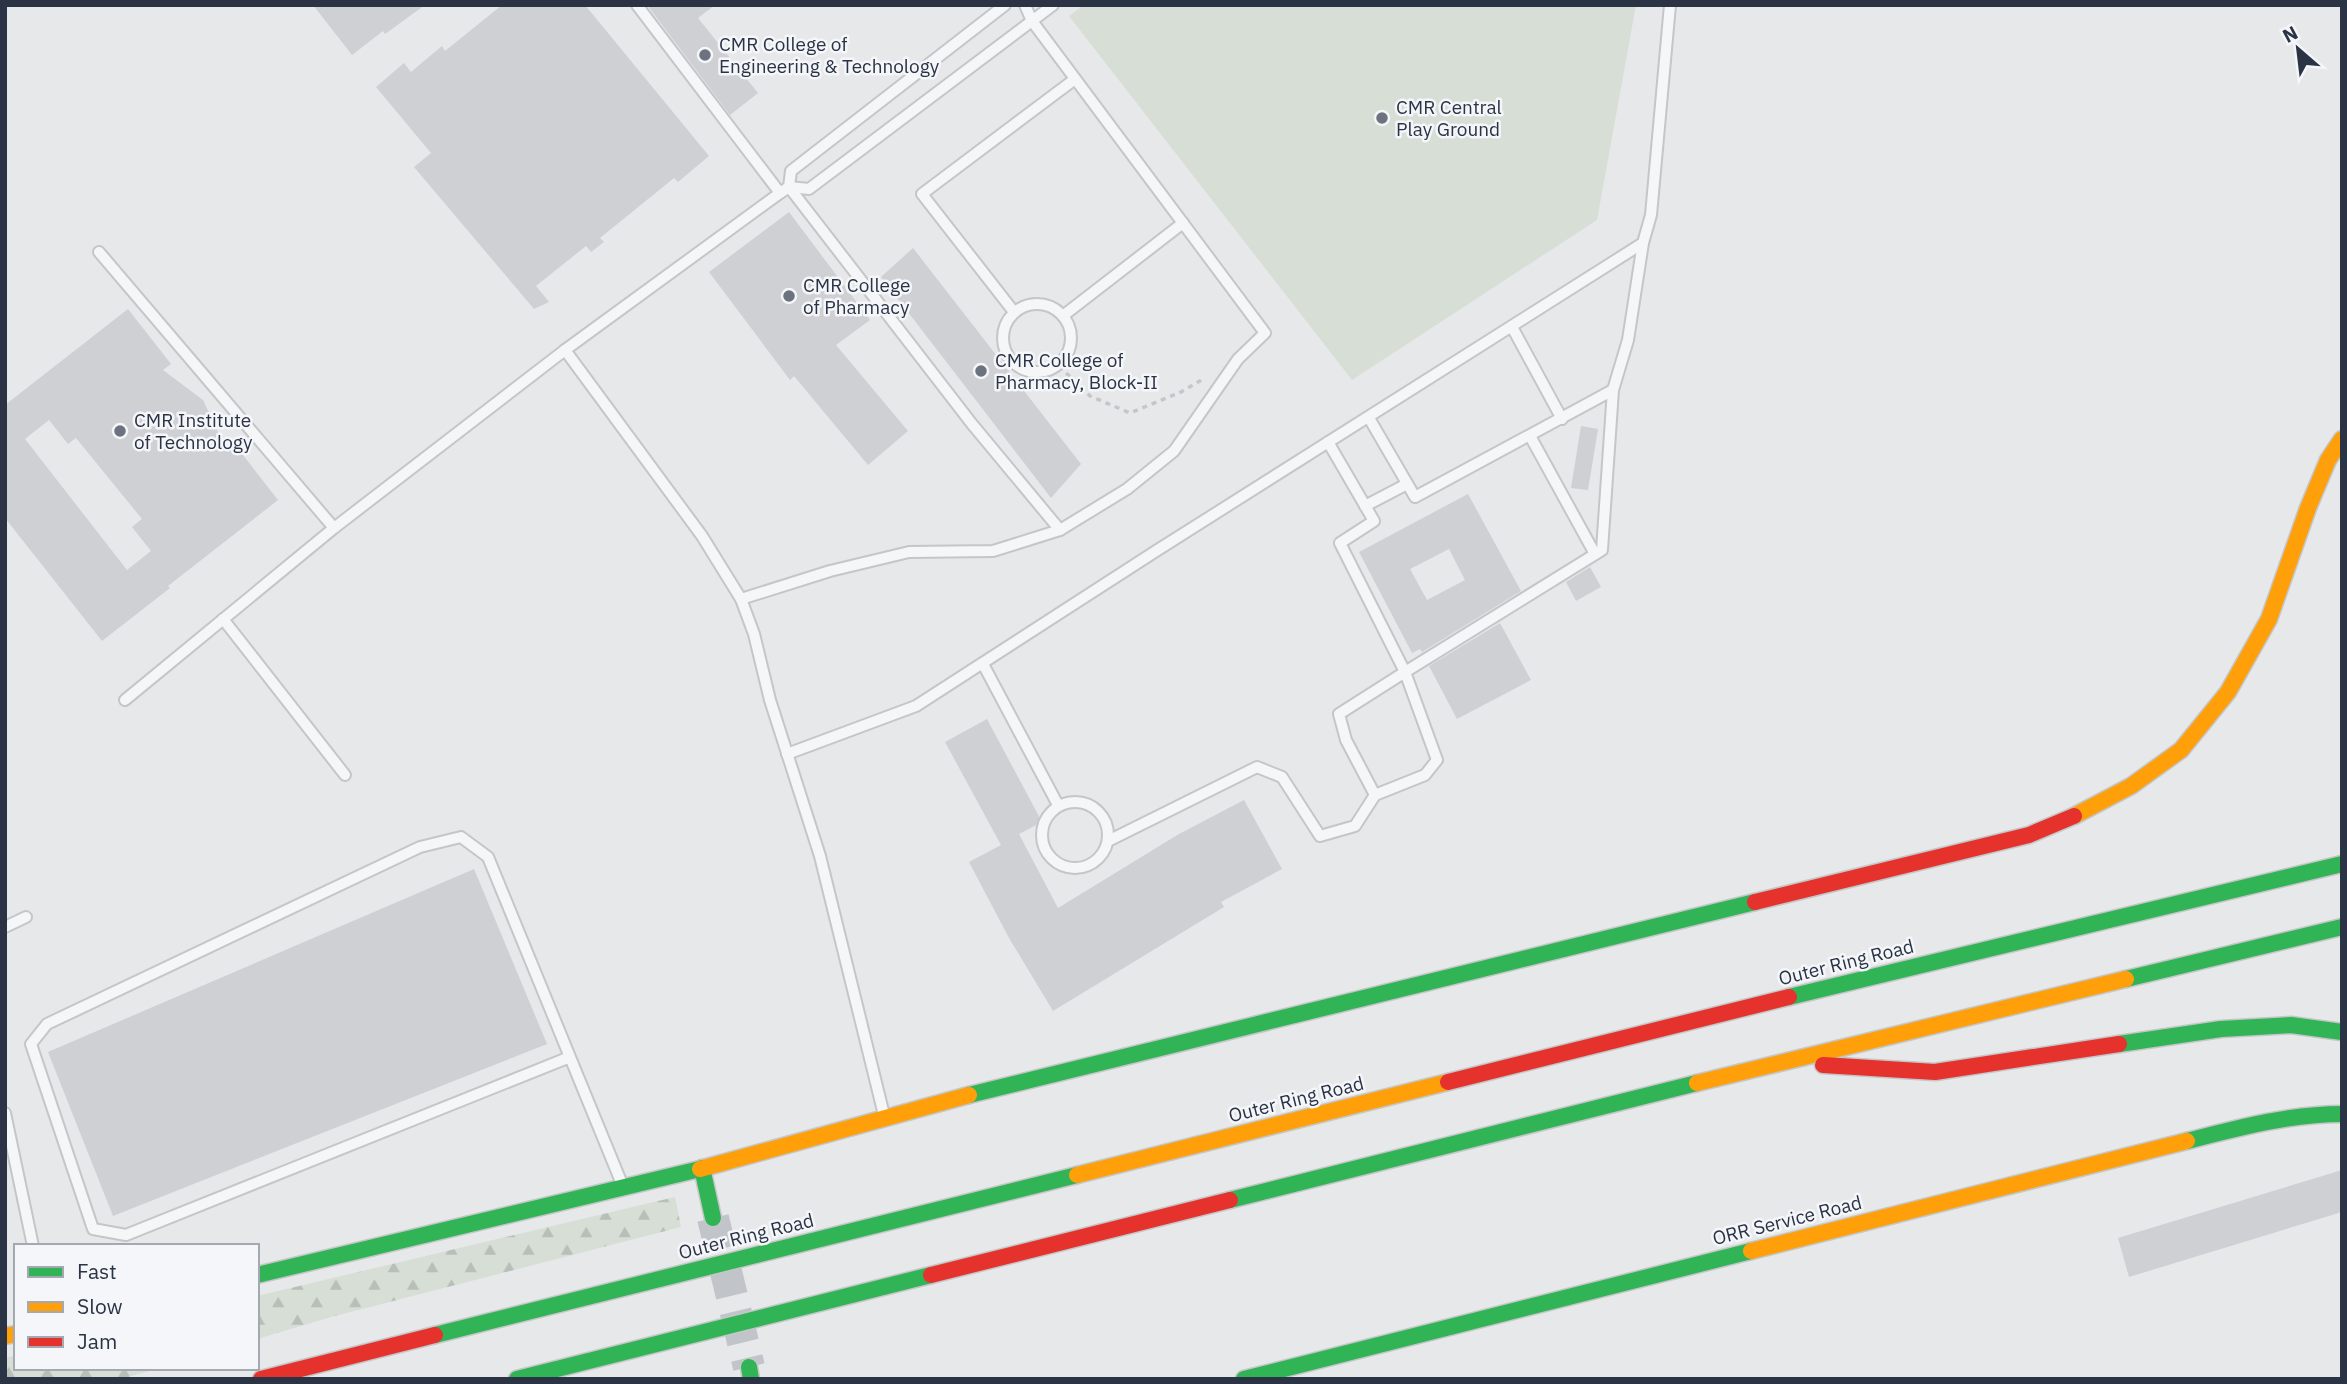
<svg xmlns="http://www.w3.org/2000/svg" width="2347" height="1384" font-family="'IBM Plex Sans',sans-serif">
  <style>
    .forest { fill: url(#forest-firs) }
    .park { fill: #d6ded6 }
    .building { fill: #ced0d3; fill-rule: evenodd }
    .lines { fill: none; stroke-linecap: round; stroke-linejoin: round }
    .secondary-tunnel { stroke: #c1c4c9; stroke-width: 32; stroke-dasharray: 32 16; stroke-linecap: butt }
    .lane-casing { stroke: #c4c6c8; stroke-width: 14 }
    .fast-casing { stroke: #c4c6c8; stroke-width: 19 }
    .slow-casing { stroke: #c4c6c8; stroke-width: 19 }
    .jam-casing { stroke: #c4c6c8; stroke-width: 19 }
    .path { stroke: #c5c6ca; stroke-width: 3.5; stroke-dasharray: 5 5; stroke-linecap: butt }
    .lane { stroke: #f5f6f7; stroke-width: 10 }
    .fast { stroke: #30b455; stroke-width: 16 }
    .slow { stroke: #ff9f0a; stroke-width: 16 }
    .jam { stroke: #e5322d; stroke-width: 16 }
    .poi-dot { fill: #6c737f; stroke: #f4f6f9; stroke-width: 2.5 }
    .labels { text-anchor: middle; stroke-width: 5; stroke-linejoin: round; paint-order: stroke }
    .poi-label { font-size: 19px; fill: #2b3445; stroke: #f4f6f9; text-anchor: start }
    .street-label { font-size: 19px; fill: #2b3445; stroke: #f4f6f9 }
  </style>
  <defs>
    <pattern id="forest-firs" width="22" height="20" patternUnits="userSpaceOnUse" patternTransform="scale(1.75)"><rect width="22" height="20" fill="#d6ded6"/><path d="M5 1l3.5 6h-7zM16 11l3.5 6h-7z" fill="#b8bfb9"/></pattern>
  </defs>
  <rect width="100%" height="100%" fill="#e6e8ea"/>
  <g class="forest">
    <path d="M675 1197 681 1227 331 1317 257 1339V1296Z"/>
    <path d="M16 1355V1368H160L121 1379H5V1358Z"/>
  </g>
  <path class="park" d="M1084 5H1636L1597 220 1352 380 1069 16Z"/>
  <g class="building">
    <path d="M313 5H425L385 34 383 31 352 55Z"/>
    <path d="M502 5H585L709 156 678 182 674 178 600 238 604 242 591 252 586 246 536 286 549 302 534 309 414 167 431 153 376 87 404 63 411 72 442 46 445 51Z"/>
    <path d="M647 5H715L698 18 758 93 730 115Z"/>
    <path d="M789 212 870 320 836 345 908 431 868 465 794 376 790 380 709 272Z"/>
    <path d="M913 248 1081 464 1051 498 881 277Z"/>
    <path d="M128 309 171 364 163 370 203 400 227 452 236 446 278 500 168 586 170 588 102 641 5 518V405ZM49 420 68 444 76 438 142 519 132 527 151 551 127 570 25 439Z"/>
    <path d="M1581 426 1598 429 1588 490 1571 488Z"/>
    <path d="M1468 494 1521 591 1422 652 1420 649 1412 653 1359 552ZM1449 549 1465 580 1427 600 1410 569Z"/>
    <path d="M1590 567 1601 587 1576 601 1566 582Z"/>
    <path d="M1500 623 1531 680 1457 719 1429 666Z"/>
    <path d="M987 719 1042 822 1019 834 1058 908 1179 834 1244 800 1282 869 1221 902 1224 907 1053 1011 1009 938 969 862 1001 845 945 742Z"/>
    <path d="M474 869 547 1044 113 1216 48 1052Z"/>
    <path d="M2342 1170V1212L2129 1277 2118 1238Z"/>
  </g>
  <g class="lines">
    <path class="secondary-tunnel" d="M713 1218 749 1367"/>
    <g class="lane-casing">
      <g id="lane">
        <path d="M637 5 780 193"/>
        <path d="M1005 5 791 171 789 187 972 424 1060 530"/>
        <path d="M99 252 334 528"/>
        <circle cx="1037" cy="338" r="34"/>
        <path d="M1014 312 922 194 1075 79"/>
        <path d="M1064 315 1183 223"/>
        <path d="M1512 327 1562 419"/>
        <path d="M565 350 702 536 741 599 754 634 770 700 820 856 884 1115"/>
        <path d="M1369 418 1415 497 1613 390"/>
        <path d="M1530 436 1595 554"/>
        <path d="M1365 506 1407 484"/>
        <path d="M741 599 830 571 909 552 993 551 1060 530 1127 489 1174 451 1238 359 1265 333 1032 21 1025 5"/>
        <path d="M223 619 345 775"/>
        <path d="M983 664 1058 805"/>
        <path d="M125 700 334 528 565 350 780 193 789 187 809 189 1053 5"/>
        <path d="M787 754 916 706 1156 551 1643 243 1651 215 1670 5"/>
        <path d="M1375 795 1425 775 1437 760 1405 672 1602 550 1613 390 1628 340 1643 243"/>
        <circle cx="1075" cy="835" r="33"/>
        <path d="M1108 841 1257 767 1282 777 1320 836 1355 826 1375 795 1346 740 1339 714 1405 672 1340 543 1374 521 1328 442"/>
        <path d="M5 927 26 917"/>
        <path d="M570 1057 126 1235 93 1229 31 1044 47 1024 420 847 461 837 488 857 622 1184"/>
        <path d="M5 1113 33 1246"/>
      </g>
    </g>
    <g class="fast-casing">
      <g id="fast">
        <path d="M2126 979 2342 927"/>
        <path d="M1789 997 2342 864"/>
        <path d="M2119 1044 2221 1029 2291 1025 2342 1032"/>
        <path d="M969 1095 1755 902"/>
        <path d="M2187 1141C2238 1128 2289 1114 2342 1114"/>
        <path d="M702 1168 713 1218"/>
        <path d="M1230 1200 1697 1083"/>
        <path d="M257 1275 700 1169"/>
        <path d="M435 1335 1077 1175"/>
        <path d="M749 1367 751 1379"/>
        <path d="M517 1379 931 1275"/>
        <path d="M1244 1379 1751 1251"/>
      </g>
    </g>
    <g class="slow-casing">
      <g id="slow">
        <path d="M2074 816 2131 786 2181 750 2228 692 2269 619 2308 508 2328 460 2342 439"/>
        <path d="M1697 1083 2126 979"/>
        <path d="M700 1169 969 1095"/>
        <path d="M1077 1175 1448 1082"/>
        <path d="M1751 1251 2187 1141"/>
        <path d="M5 1336 16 1334"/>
      </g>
    </g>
    <g class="jam-casing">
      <g id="jam">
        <path d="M1755 902 2029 835 2074 816"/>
        <path d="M1823 1065 1935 1072 2119 1044"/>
        <path d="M1448 1082 1789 997"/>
        <path d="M931 1275 1230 1200"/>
        <path d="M261 1379 435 1335"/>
      </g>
    </g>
    <path class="path" d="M1059 366 1090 396 1130 413 1181 392 1205 378"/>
    <use href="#lane" class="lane"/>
    <use href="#fast" class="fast"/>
    <use href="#slow" class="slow"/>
    <use href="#jam" class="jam"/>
  </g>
  <g class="poi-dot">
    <circle cx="705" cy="55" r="7"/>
    <circle cx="1382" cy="118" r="7"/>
    <circle cx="789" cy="296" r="7"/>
    <circle cx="981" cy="371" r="7"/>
    <circle cx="120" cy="431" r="7"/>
  </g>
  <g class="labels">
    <g class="poi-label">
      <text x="719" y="51">CMR College of<tspan x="719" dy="22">Engineering &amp; Technology</tspan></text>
      <text x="1396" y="114">CMR Central<tspan x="1396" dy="22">Play Ground</tspan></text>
      <text x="803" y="292">CMR College<tspan x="803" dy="22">of Pharmacy</tspan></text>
      <text x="995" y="367">CMR College of<tspan x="995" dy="22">Pharmacy, Block-II</tspan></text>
      <text x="134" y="427">CMR Institute<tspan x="134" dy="22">of Technology</tspan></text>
    </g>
    <g class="street-label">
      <text transform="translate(1846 962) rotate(-14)" y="7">Outer Ring Road</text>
      <text transform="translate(1296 1099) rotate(-14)" y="7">Outer Ring Road</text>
      <text transform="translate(1787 1220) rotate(-14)" y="7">ORR Service Road</text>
      <text transform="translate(746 1236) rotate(-14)" y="7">Outer Ring Road</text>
    </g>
  </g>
  <rect width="2347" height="1384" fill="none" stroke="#2b3445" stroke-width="14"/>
  <rect x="14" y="1244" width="245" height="126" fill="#f4f6f9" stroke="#a4a8b1" stroke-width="2"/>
  <rect x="28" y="1267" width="35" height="10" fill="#30b455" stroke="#a4a8b1" stroke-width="2"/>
  <text x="77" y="1279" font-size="21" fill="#2b3445">Fast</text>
  <rect x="28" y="1302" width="35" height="10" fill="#ff9f0a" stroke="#a4a8b1" stroke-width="2"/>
  <text x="77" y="1314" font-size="21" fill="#2b3445">Slow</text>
  <rect x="28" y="1337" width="35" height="10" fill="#e5322d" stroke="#a4a8b1" stroke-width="2"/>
  <text x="77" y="1349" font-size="21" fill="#2b3445">Jam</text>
  <g transform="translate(2298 49) rotate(332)" stroke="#f4f6f9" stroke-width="5" paint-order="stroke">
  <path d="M0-5L12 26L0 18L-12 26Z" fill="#2b3445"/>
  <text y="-10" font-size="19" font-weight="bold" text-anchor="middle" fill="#2b3445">N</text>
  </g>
</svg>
